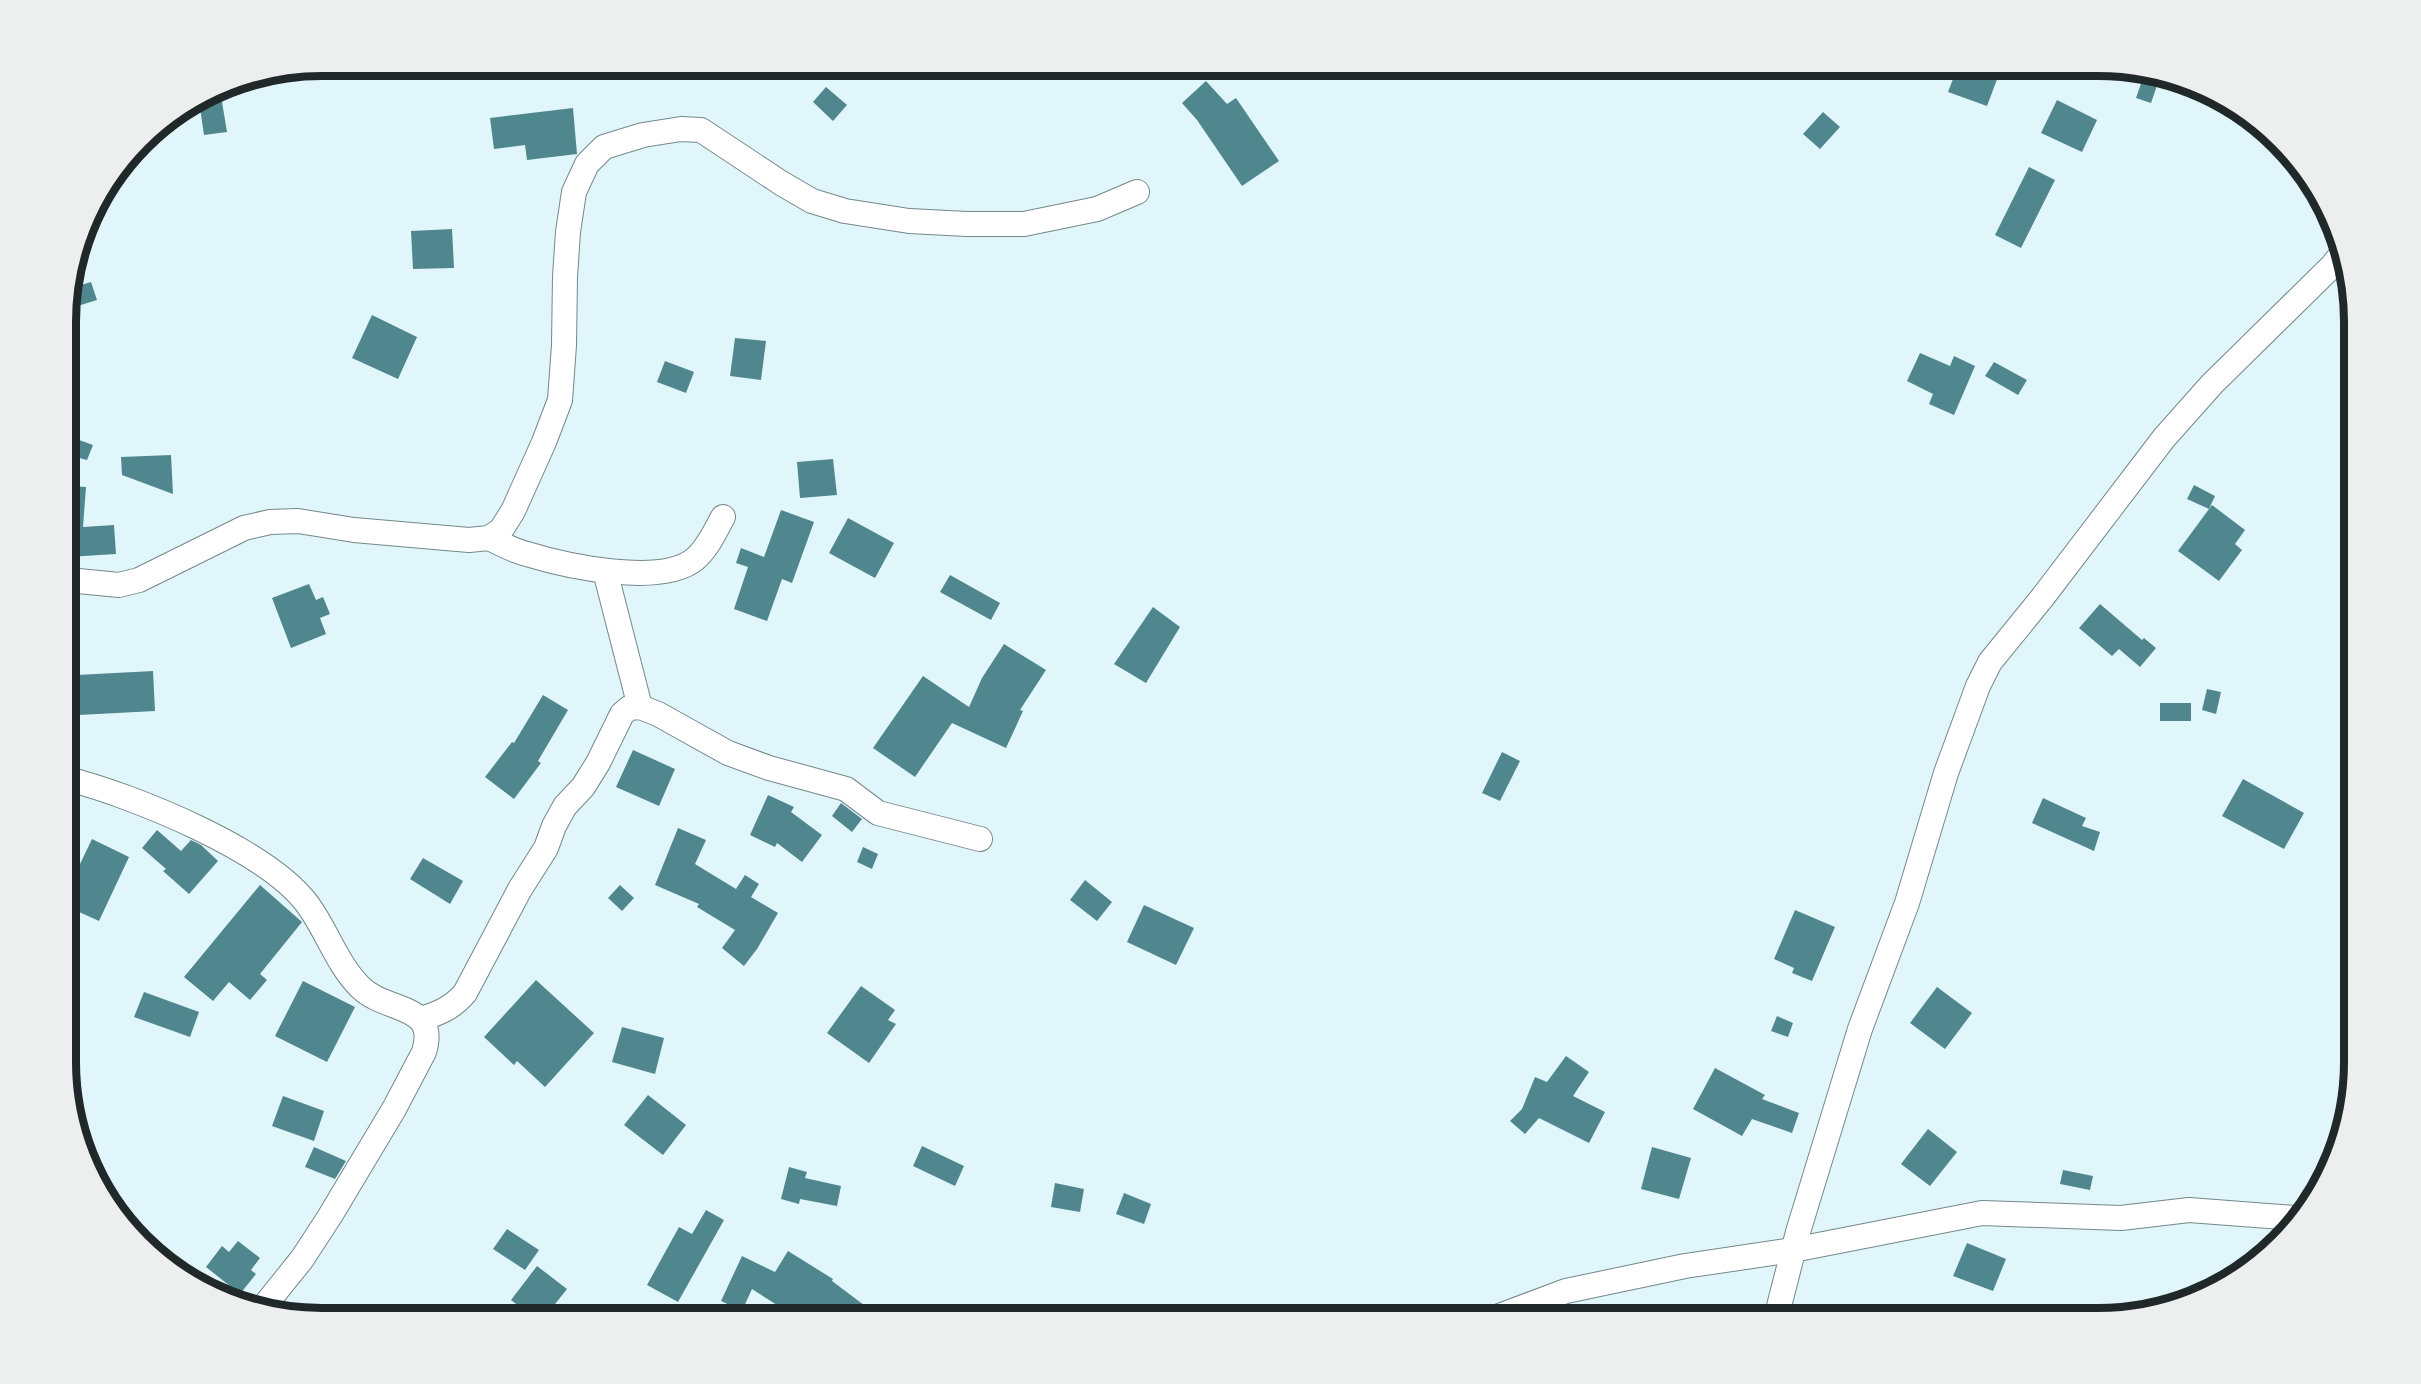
<svg xmlns="http://www.w3.org/2000/svg" width="2421" height="1384" font-family="'Fira Sans',sans-serif">
  <style>
    .building { fill: #50878f }
    .lines { fill: none; stroke-linecap: round; stroke-linejoin: round }
    .minor-casing { stroke: #74888a; stroke-width: 26 }
    .minor { stroke: #fff; stroke-width: 24 }
    .rim { fill: none; stroke: #202829; stroke-width: 8 }
  </style>
  <rect width="100%" height="100%" fill="#e1f6fa"/>
  <g class="building">
    <path d="M1958 66H2002L1987 106 1948 92Z"/>
    <path d="M2145 72 2161 74 2151 103 2136 98Z"/>
    <path d="M1206 81 1227 104 1236 98 1279 161 1242 186 1197 120 1182 103Z"/>
    <path d="M826 87 847 105 833 121 813 102Z"/>
    <path d="M221 96 227 132 204 135 199 101Z"/>
    <path d="M2057 100 2097 120 2082 152 2041 133Z"/>
    <path d="M573 108 577 154 527 160 525 145 494 149 490 118Z"/>
    <path d="M1823 112 1840 127 1820 149 1803 134Z"/>
    <path d="M2029 167 2055 180 2021 248 1995 235Z"/>
    <path d="M452 229 454 268 413 269 411 231Z"/>
    <path d="M91 282 97 300 68 309V289Z"/>
    <path d="M372 315 417 337 398 379 352 358Z"/>
    <path d="M735 338 766 341 761 380 730 376Z"/>
    <path d="M1920 353 1950 366 1954 356 1975 366 1954 415 1929 404 1933 394 1907 381Z"/>
    <path d="M665 361 694 372 686 393 657 382Z"/>
    <path d="M1994 362 2027 380 2018 395 1985 376Z"/>
    <path d="M68 436 93 445 87 460 68 455Z"/>
    <path d="M171 455 173 494 122 475 121 457Z"/>
    <path d="M833 459 837 495 800 498 797 462Z"/>
    <path d="M2194 485 2215 496 2209 509 2187 499Z"/>
    <path d="M68 486 86 487 83 527 114 525 116 554 68 557Z"/>
    <path d="M2212 505 2245 530 2235 544 2242 550 2219 581 2178 551Z"/>
    <path d="M781 510 814 522 792 583 782 579 767 621 734 609 748 567 736 563 741 548 764 557Z"/>
    <path d="M848 518 894 543 875 578 829 553Z"/>
    <path d="M950 575 1000 603 991 620 940 592Z"/>
    <path d="M309 584 316 600 323 597 330 614 320 618 326 634 291 648 272 598Z"/>
    <path d="M2100 604 2142 640 2144 638 2156 648 2140 667 2119 649 2112 656 2079 628Z"/>
    <path d="M1153 607 1180 627 1146 683 1114 664Z"/>
    <path d="M1004 644 1046 670 1020 710 1023 711 1006 748 952 723 915 777 873 748 923 676 969 707 982 678Z"/>
    <path d="M153 671 155 711 79 715 77 675Z"/>
    <path d="M2207 689 2221 692 2216 714 2202 710Z"/>
    <path d="M543 695 568 710 538 761 541 763 514 799 485 777 512 742 514 743Z"/>
    <rect x="2160" y="703" width="31" height="18"/>
    <path d="M633 750 675 769 659 806 616 787Z"/>
    <path d="M1502 752 1520 761 1500 801 1482 793Z"/>
    <path d="M2243 779 2304 813 2284 849 2222 816Z"/>
    <path d="M768 795 794 807 791 812 822 835 802 862 777 843 775 847 750 835Z"/>
    <path d="M2043 798 2086 818 2082 826 2100 832 2094 851 2032 823Z"/>
    <path d="M841 803 862 819 852 832 832 816Z"/>
    <path d="M678 828 706 840 695 864 736 889 745 875 759 884 751 897 778 913 757 949 744 966 722 948 735 930 697 907 699 904 655 885Z"/>
    <path d="M157 830 181 851 191 840 201 845 218 861 189 894 163 871 166 869 142 848Z"/>
    <path d="M92 839 129 857 99 921 68 907V889Z"/>
    <path d="M863 847 878 854 872 869 857 862Z"/>
    <path d="M423 858 463 881 450 904 410 879Z"/>
    <path d="M1085 880 1112 902 1097 921 1070 900Z"/>
    <path d="M260 885 302 922 260 974 267 980 250 1000 229 982 213 1001 184 977Z"/>
    <path d="M620 885 634 898 622 911 608 898Z"/>
    <path d="M1144 905 1194 928 1176 965 1127 942Z"/>
    <path d="M1795 910 1835 927 1812 981 1792 973 1794 968 1774 959Z"/>
    <path d="M536 980 594 1033 545 1087 517 1061 514 1065 484 1037Z"/>
    <path d="M303 981 355 1007 327 1062 275 1036Z"/>
    <path d="M861 986 895 1010 888 1020 896 1024 869 1063 827 1033Z"/>
    <path d="M1937 987 1972 1013 1945 1049 1910 1023Z"/>
    <path d="M144 992 199 1012 190 1037 134 1017Z"/>
    <path d="M1777 1016 1793 1023 1788 1037 1771 1031Z"/>
    <path d="M622 1027 664 1038 655 1074 612 1062Z"/>
    <path d="M1566 1056 1589 1072 1573 1096 1605 1112 1589 1143 1539 1118 1525 1134 1510 1121 1522 1109 1535 1077 1547 1082Z"/>
    <path d="M1715 1068 1765 1095 1762 1099 1799 1113 1792 1133 1752 1119 1742 1136 1693 1109Z"/>
    <path d="M648 1095 686 1125 663 1155 624 1125Z"/>
    <path d="M283 1096 324 1111 314 1141 272 1126Z"/>
    <path d="M1928 1129 1957 1152 1930 1186 1901 1164Z"/>
    <path d="M922 1146 964 1166 955 1186 913 1166Z"/>
    <path d="M314 1147 346 1161 335 1179 305 1167Z"/>
    <path d="M1652 1147 1691 1158 1679 1199 1641 1189Z"/>
    <path d="M789 1167 807 1172 805 1178 841 1186 837 1206 800 1199 799 1204 781 1199Z"/>
    <path d="M2063 1170 2093 1176 2090 1190 2060 1184Z"/>
    <path d="M1055 1183 1084 1189 1080 1212 1051 1207Z"/>
    <path d="M1124 1193 1151 1204 1144 1224 1116 1214Z"/>
    <path d="M706 1210 724 1220 678 1302 647 1285 679 1227 692 1234Z"/>
    <path d="M507 1229 539 1250 525 1270 493 1249Z"/>
    <path d="M238 1241 260 1258 251 1270 256 1274 240 1294 206 1267 222 1246 229 1252Z"/>
    <path d="M1967 1243 2006 1259 1993 1291 1953 1276Z"/>
    <path d="M788 1251 833 1279 832 1281 864 1305 855 1318H786L777 1312 780 1307 752 1289 742 1311 721 1301 742 1256 775 1272Z"/>
    <path d="M537 1266 567 1289 544 1318H534L511 1300Z"/>
  </g>
  <g class="lines">
    <g class="minor-casing">
      <g id="minor">
        <path d="M489 538C501 544 514 551 527 554 566 566 661 587 695 559 708 548 715 531 723 517"/>
        <path d="M605 571 640 707"/>
        <path d="M68 580 119 585 139 580 244 528 270 522 298 521 354 530 469 540 489 538 501 530 513 511 544 442 560 400 564 345 565 277 568 232 574 192 587 164 604 147 643 135 681 129 701 130 781 183 812 201 845 211 909 221 967 224H1024L1097 209 1137 192"/>
        <path d="M68 779C134 796 268 850 308 905 327 931 337 964 360 987 386 1013 439 1003 424 1052L394 1109 330 1216 302 1259 261 1310"/>
        <path d="M421 1019C440 1013 452 1008 465 993L520 889 546 848 554 826 565 806 583 787 598 763 622 714 629 708 640 707 658 714 728 753 769 768 846 789 878 813 980 839"/>
        <path d="M1494 1318 1566 1291 1685 1266 1793 1250 1982 1213 2121 1218 2189 1210 2294 1218"/>
        <path d="M1776 1318 1798 1232 1860 1029 1907 903 1946 773 1978 686 1990 662 2042 598 2164 438 2212 384 2332 266 2344 251"/>
      </g>
    </g>
    <use href="#minor" class="minor"/>
  </g>
  <path d="M0 0H2421V1384H0ZM322 76H2098A246 246 0 0 1 2344 322V1062A246 246 0 0 1 2098 1308H322A246 246 0 0 1 76 1062V322A246 246 0 0 1 322 76Z" fill="#edeeee" fill-rule="evenodd"/>
  <path class="rim" d="M322 76H2098A246 246 0 0 1 2344 322V1062A246 246 0 0 1 2098 1308H322A246 246 0 0 1 76 1062V322A246 246 0 0 1 322 76Z"/>
</svg>
